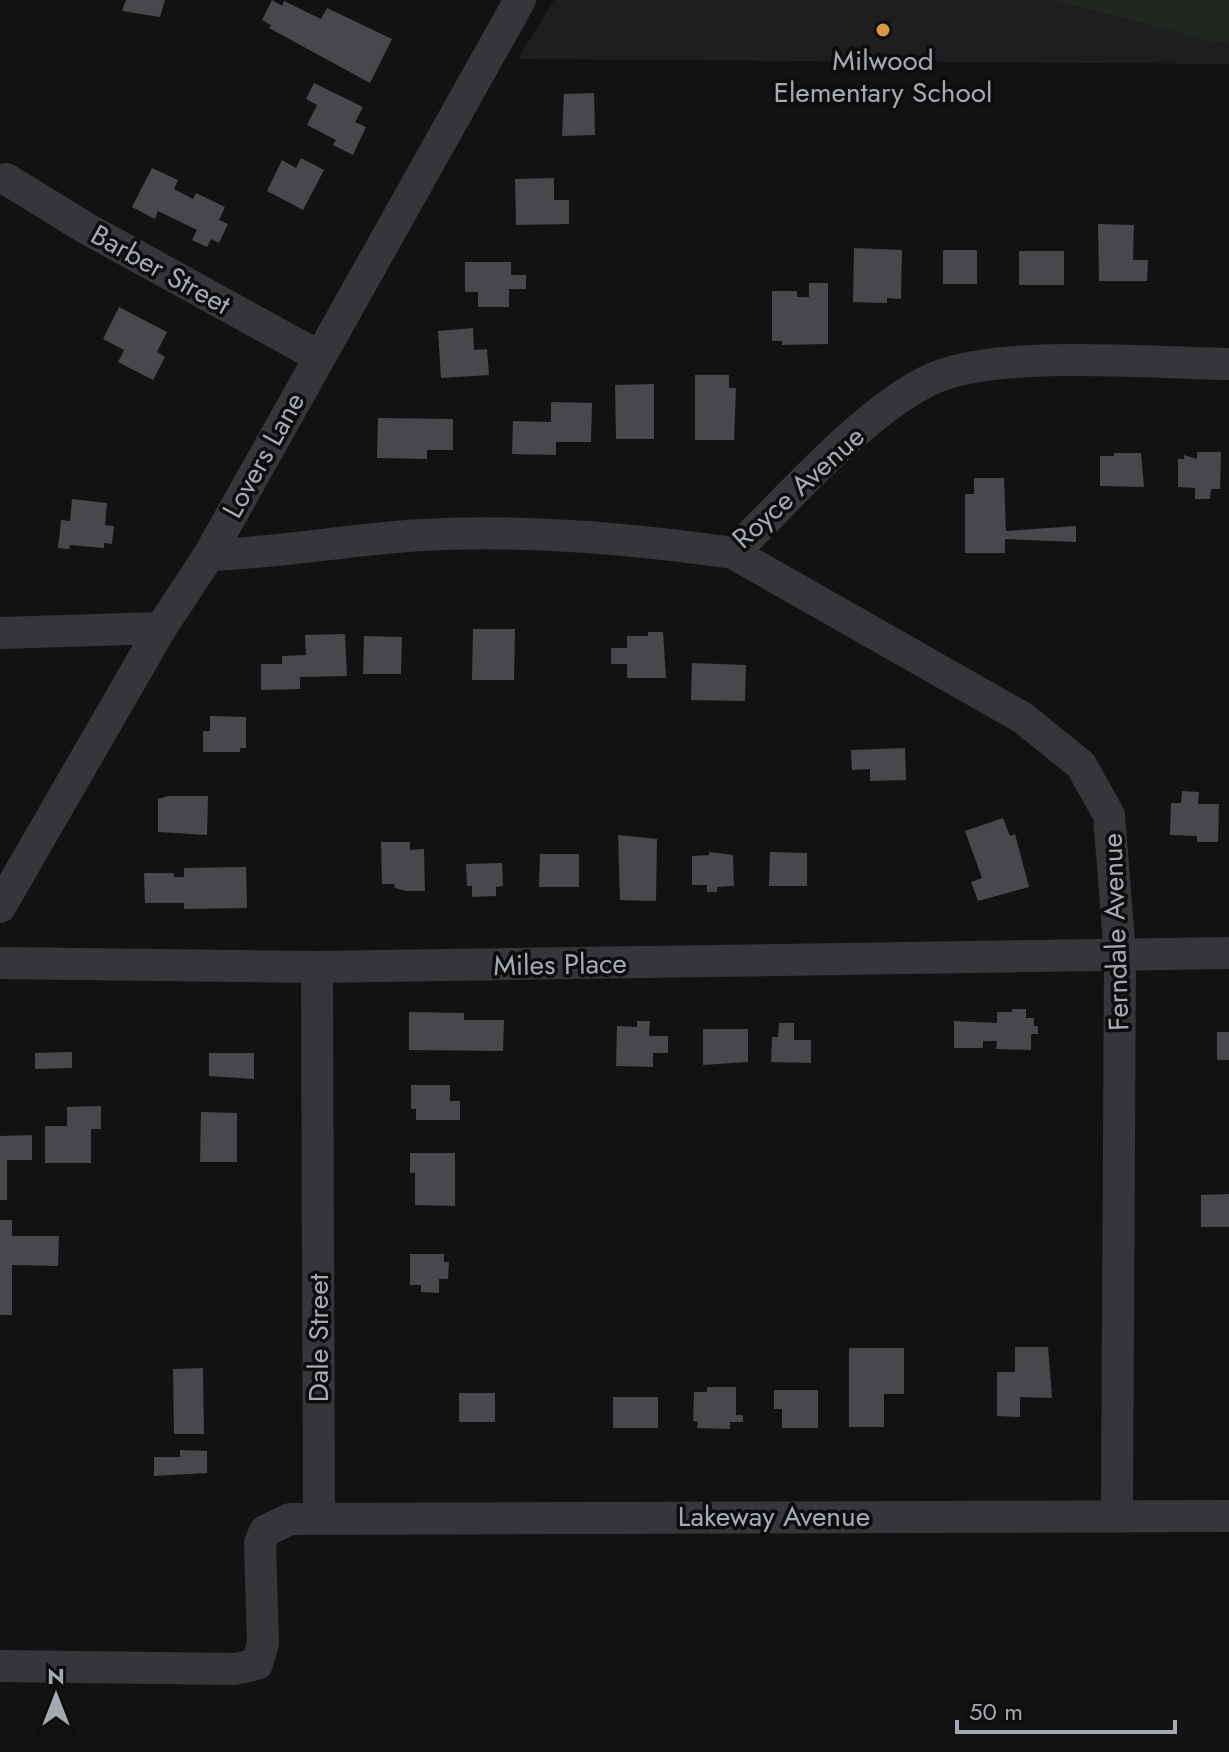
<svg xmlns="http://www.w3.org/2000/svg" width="1229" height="1752" font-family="Jost,sans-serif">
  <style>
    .built { fill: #1e1e20 }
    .green { fill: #202721 }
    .building { fill: #46484b }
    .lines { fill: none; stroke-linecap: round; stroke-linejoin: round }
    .minor { stroke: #353639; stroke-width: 32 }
    .poi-dot { fill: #da9543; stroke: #0d0d0e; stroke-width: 3 }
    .labels { text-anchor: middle; stroke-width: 7; stroke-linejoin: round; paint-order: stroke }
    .poi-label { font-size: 28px; fill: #a5aab2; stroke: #0d0d0e }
    .street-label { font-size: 28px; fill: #a5aab2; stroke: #0d0d0e }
  </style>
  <rect width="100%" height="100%" fill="#121213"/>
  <path class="built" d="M554 0H1229V64L518 59Z"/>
  <path class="green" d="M1054 0H1229V41L1218 43Z"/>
  <g class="building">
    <path d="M126 0H165L160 17 122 11Z"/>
    <path d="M272 0 282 6 284 1 321 19 327 8 392 39 370 83 269 28 271 25 262 20Z"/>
    <path d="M314 83 363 107 355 122 366 127 353 155 333 145 336 140 307 125 317 105 306 99Z"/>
    <path d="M594 93 595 135 562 136 564 94Z"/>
    <path d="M301 158 324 170 303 210 267 191 282 160 296 168Z"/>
    <path d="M152 168 178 180 174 189 193 199 196 193 225 207 219 220 228 224 219 243 211 239 207 247 192 240 197 230 158 211 155 219 132 207Z"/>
    <path d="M554 178V200H569V224L516 225 515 179Z"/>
    <path d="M1098 224 1134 225 1133 260H1148L1147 281H1099Z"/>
    <path d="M854 248 902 250 901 299 887 298V303L853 302Z"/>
    <rect x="943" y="250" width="34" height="34"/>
    <rect x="1019" y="251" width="45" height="34"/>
    <path d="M465 262H511V275H526V289H509V307H478V292H465Z"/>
    <path d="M809 283H828V344L782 345V341H772V291H797V297H809Z"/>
    <path d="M119 307 167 332 157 352 165 357 153 380 118 362 124 350 103 339Z"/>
    <path d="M473 328 474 350 487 349 489 375 441 378 438 331Z"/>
    <path d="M695 375H729V388H736L734 440H695Z"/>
    <path d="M654 384V439H616L615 385Z"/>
    <path d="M551 402 592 403 591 442H556V455L512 454 513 421 551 422Z"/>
    <path d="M378 418 453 419V450H427V459L377 458Z"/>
    <path d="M1197 452H1221L1220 489H1211L1210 499H1195V488L1178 487V459H1184V455L1197 459Z"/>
    <path d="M1114 453H1141L1144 487 1100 486V456H1114Z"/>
    <path d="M974 478H1004L1006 531 1076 526V542L1005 539V553H965V494H974Z"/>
    <path d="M72 499 107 503 105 525 114 526 112 544 104 543V548L70 545 69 549 58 548 61 520 70 521Z"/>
    <path d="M473 629H515L514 680H472Z"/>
    <path d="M648 632H663L666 678H627V664H611V648H627V636H648Z"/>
    <path d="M345 634 347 676 300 677V689L261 690V664H282V656L306 655 305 635Z"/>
    <path d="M364 636 402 637 401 674H363Z"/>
    <path d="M692 663 746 665 745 701 691 700Z"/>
    <path d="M210 716 246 717V748H240V752H203V731H210Z"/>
    <path d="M905 748 906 780 870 781V769L852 770 851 750Z"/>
    <path d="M1182 791 1199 792 1198 804H1219L1218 842H1197V836L1170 835 1171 803H1181Z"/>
    <path d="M168 796H208L207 835 158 832V799Z"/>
    <path d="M1003 818 1010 836 1015 834 1029 887 978 901 971 882 982 878 965 831Z"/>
    <path d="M618 835 657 839 656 901 620 900Z"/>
    <path d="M381 842H410V850L424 849 425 891H406L395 888 394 884H382Z"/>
    <path d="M709 852 733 855 734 886 717 887V892H707V885H692V856L709 855Z"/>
    <path d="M770 852 807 853V886H769Z"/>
    <path d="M540 854H579V887H539Z"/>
    <path d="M502 863 503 886 496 887V896L472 897V886H467L466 864Z"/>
    <path d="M246 867 247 908 184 909V903H145L144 873H174V877H184V868Z"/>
    <path d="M1012 1009H1026V1018H1034V1026H1038V1034H1031V1050L996 1049 997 1041H983V1048H954V1021L997 1023V1012H1012Z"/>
    <path d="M409 1012 464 1013V1020H504L503 1051 409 1050Z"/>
    <path d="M637 1021H650L649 1036H668V1053H653V1067L616 1066 617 1026 637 1027Z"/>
    <path d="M779 1023H794V1040H811V1063L771 1062 772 1037H778Z"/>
    <path d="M703 1029H748V1062L703 1065Z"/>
    <rect x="1217" y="1032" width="12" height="28"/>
    <path d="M72 1052V1068L35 1069V1053Z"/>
    <path d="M209 1053H254V1079L209 1076Z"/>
    <path d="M411 1085H450V1101H460V1120H416V1109H411Z"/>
    <path d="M101 1106V1129H91V1163H45V1126H67V1107Z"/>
    <path d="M201 1112 237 1113V1162H200Z"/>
    <path d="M32 1135V1160H7V1200H0V1136Z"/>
    <path d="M410 1153H455V1206L415 1205V1173H410Z"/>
    <path d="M1229 1194V1227H1201V1195Z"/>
    <path d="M0 1220H12V1236H59L58 1266 12 1265V1315H0Z"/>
    <path d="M410 1254H444V1262H449L448 1279H439V1293L421 1292V1285H410Z"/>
    <path d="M1015 1347H1048L1052 1398 1020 1397V1417L997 1416V1372H1015Z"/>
    <path d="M849 1348H904V1394H884V1427H849Z"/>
    <path d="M203 1368 204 1434H174L173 1369Z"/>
    <path d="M707 1387H736V1415H743V1422H730V1429L697 1428 698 1422 693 1421 694 1392H707Z"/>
    <path d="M774 1390H818V1428H782V1409H774Z"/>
    <rect x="459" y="1393" width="36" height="29"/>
    <rect x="613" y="1397" width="45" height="31"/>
    <path d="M180 1450 207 1451V1473L154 1476V1457H180Z"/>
  </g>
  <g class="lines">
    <g class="minor">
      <path d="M6 179 84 227 318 356"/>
      <path d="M733 553 1023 718 1081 765 1109 815 1120 955 1117 1515"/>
      <path d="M209 555C280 553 351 539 422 535 526 529 629 538 733 553 785 502 873 401 939 376 1008 350 1152 363 1229 364"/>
      <path d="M0 633 161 628"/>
      <path d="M0 907 161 628 209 555 520 0"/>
      <path d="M0 963 317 967 1229 953"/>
      <path d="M317 967 319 1516"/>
      <path d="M0 1666 235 1669 257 1664 263 1643 260 1543 265 1531 290 1519 1229 1516"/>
    </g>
  </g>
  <circle class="poi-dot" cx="883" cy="30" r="8"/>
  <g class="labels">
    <g class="poi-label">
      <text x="883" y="70">Milwood<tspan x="883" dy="32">Elementary School</tspan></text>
    </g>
    <g class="street-label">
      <text transform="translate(161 269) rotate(29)" y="10">Barber Street</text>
      <text transform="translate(263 455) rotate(-61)" y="10">Lovers Lane</text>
      <text transform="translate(798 487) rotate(-42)" y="10">Royce Avenue</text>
      <text transform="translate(1115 932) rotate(-92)" y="10">Ferndale Avenue</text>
      <text transform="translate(560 964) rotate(-1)" y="10">Miles Place</text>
      <text transform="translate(318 1338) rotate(-90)" y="10">Dale Street</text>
      <text x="774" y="1526">Lakeway Avenue</text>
    </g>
  </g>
  <g transform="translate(56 1696)" stroke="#0d0d0e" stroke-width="6" paint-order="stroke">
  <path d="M0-6L14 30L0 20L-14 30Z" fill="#a5aab2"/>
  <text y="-12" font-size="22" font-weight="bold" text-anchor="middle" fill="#a5aab2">N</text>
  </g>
  <path d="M957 1720v12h218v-12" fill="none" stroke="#a5aab2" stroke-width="4"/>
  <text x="969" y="1720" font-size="24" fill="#a5aab2" stroke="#0d0d0e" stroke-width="6" paint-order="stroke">50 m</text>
</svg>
